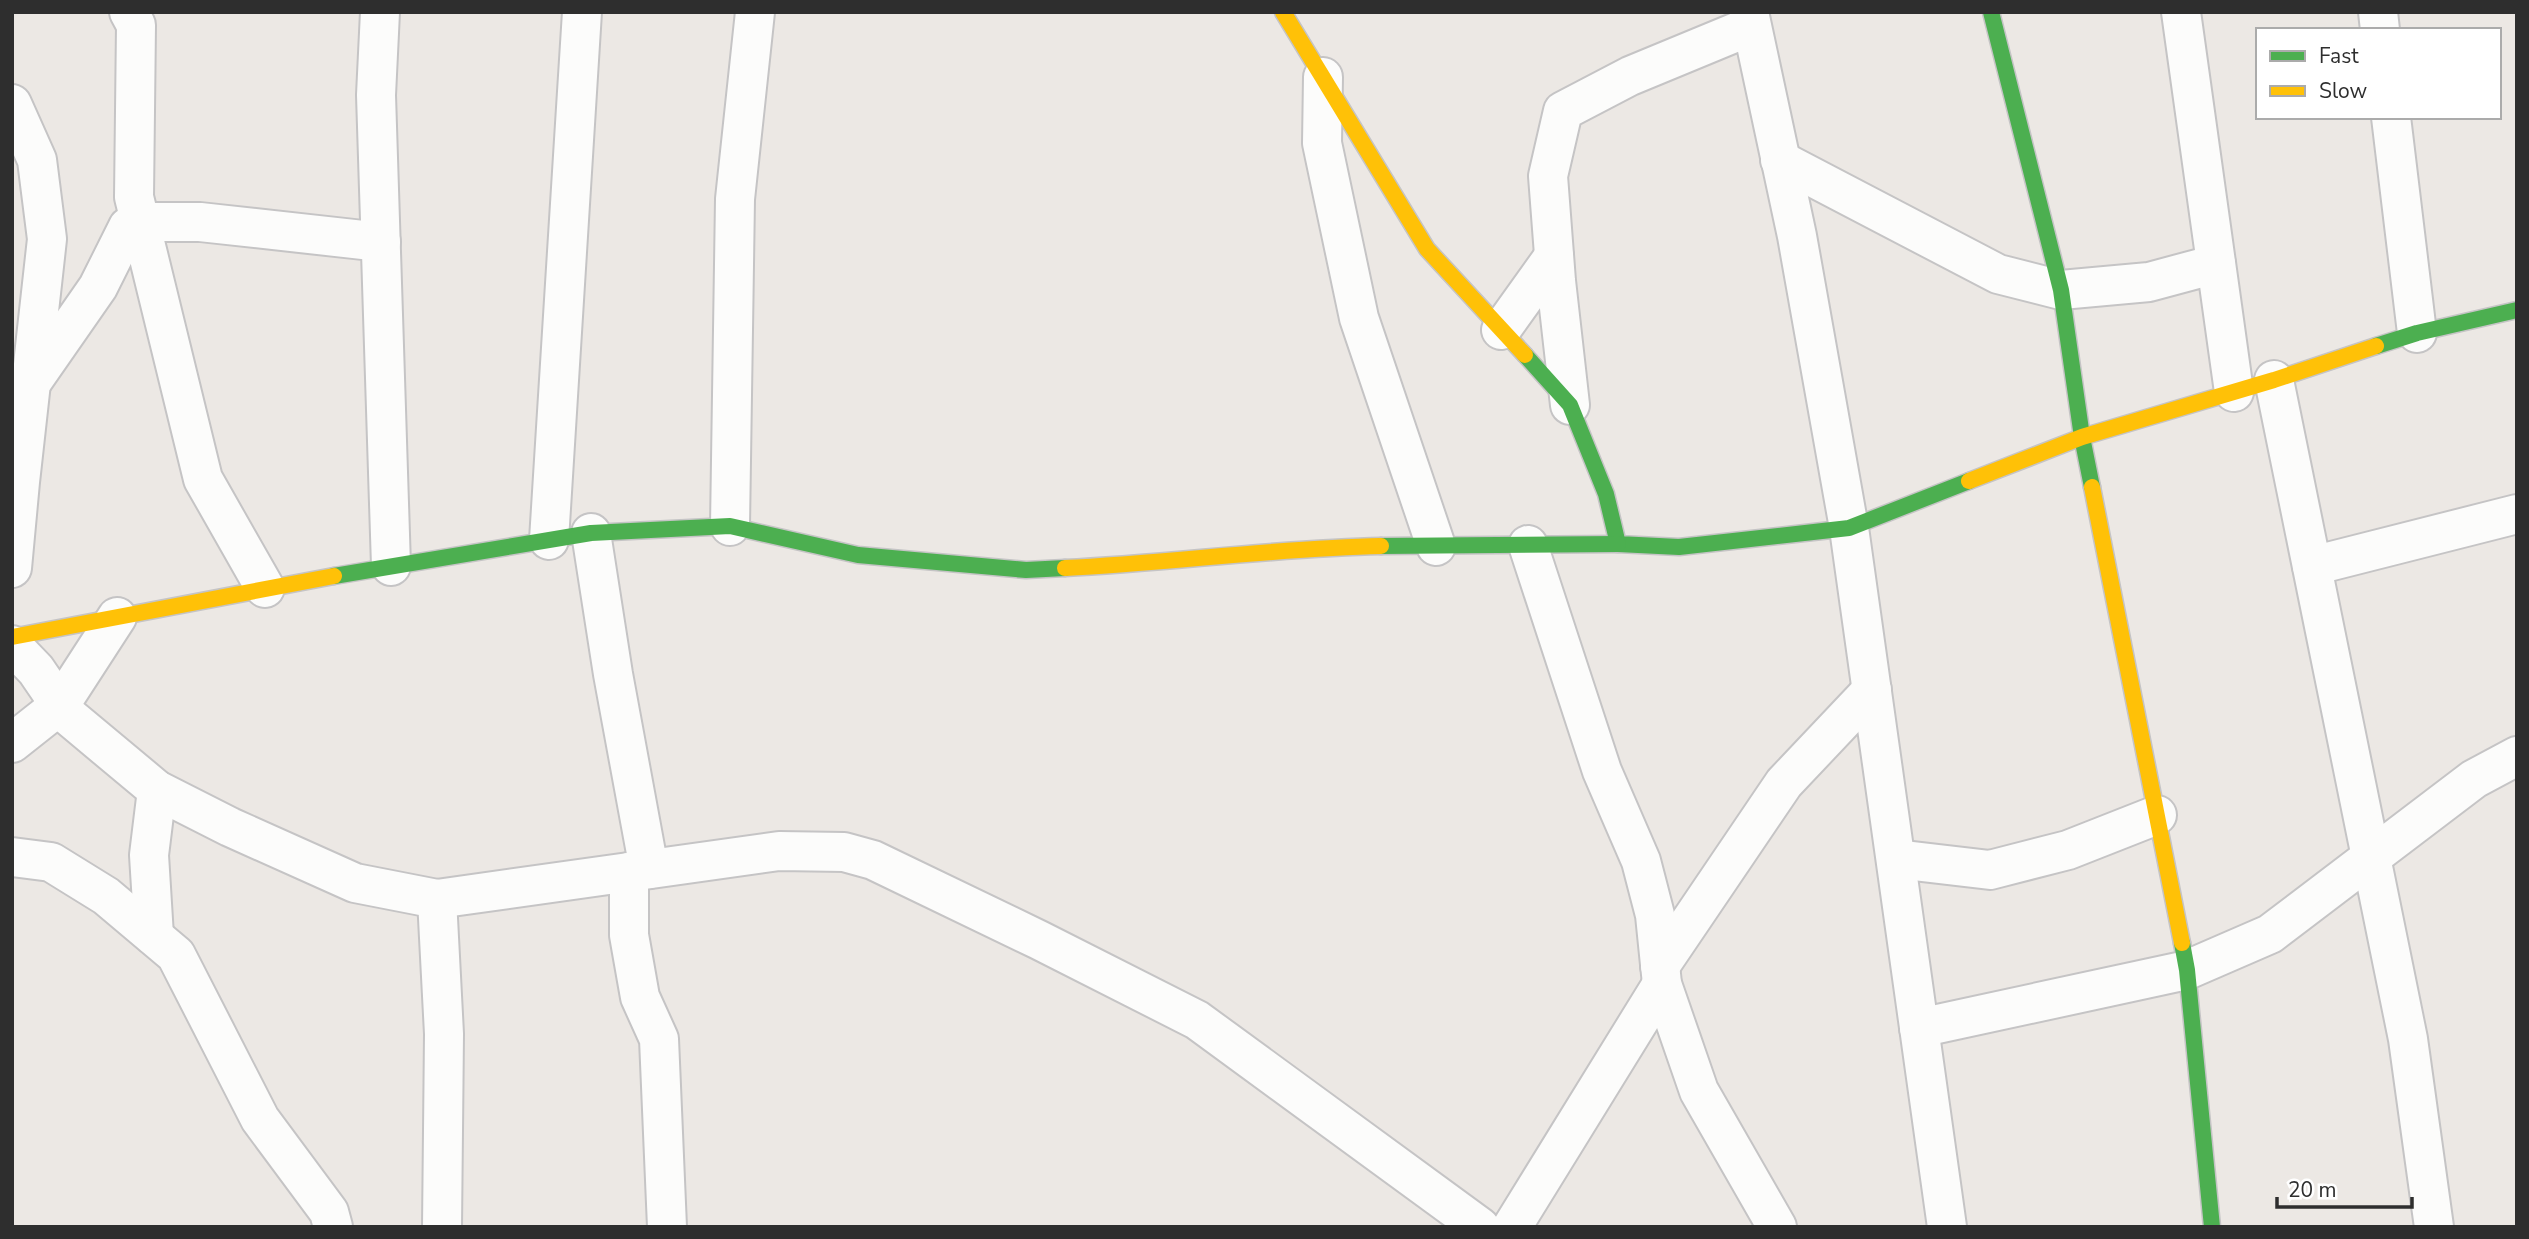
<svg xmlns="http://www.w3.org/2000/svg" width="2529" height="1239" font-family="'Nunito Sans',sans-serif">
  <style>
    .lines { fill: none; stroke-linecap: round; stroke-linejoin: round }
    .street-casing { stroke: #c5c4c5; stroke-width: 42 }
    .fast-casing { stroke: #c5c4c5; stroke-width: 19 }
    .slow-casing { stroke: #c5c4c5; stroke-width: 19 }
    .street { stroke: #fcfcfb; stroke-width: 38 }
    .fast { stroke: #4caf50; stroke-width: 16 }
    .slow { stroke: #ffc107; stroke-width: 16 }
  </style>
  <rect width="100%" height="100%" fill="#ece8e4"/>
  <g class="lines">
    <g class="street-casing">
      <g id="street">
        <path d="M129 12 136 25 134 197 203 479 265 588"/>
        <path d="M380 12 376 95 391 566"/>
        <path d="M1749 12 1797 236 1849 528 1947 1227"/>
        <path d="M2181 12 2234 392"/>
        <path d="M2378 12 2380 30"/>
        <path d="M1323 77 1322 143 1359 318 1436 546"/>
        <path d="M12 104 37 160 47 239 20 482 12 568"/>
        <path d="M2391 117 2417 333"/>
        <path d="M1780 160 1998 274 2061 290 2149 282 2216 264"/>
        <path d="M1501 330 1554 256"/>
        <path d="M34 379 98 287 128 227 140 222H200L381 242"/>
        <path d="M2274 380 2408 1039 2434 1227"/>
        <path d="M1570 405 1556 281 1548 176 1563 111 1630 76 1751 26"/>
        <path d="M730 526 735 199 755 12"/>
        <path d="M591 533 613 674 649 869"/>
        <path d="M549 540 582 12"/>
        <path d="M1528 545 1602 771 1641 861 1655 915 1662 984 1699 1091 1777 1227"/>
        <path d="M2312 566 2517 514"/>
        <path d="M12 645 36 670 66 714 157 790 230 827 355 883 437 899 444 1034 442 1227"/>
        <path d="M12 743 60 705 117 617"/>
        <path d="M12 857 51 862 106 896 176 955 260 1119 329 1212 333 1227"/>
        <path d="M1896 859 1990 870 2068 850 2157 815"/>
        <path d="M629 872V935L640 997 659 1039 667 1227"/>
        <path d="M437 899 779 851 844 852 873 860 1039 940 1197 1020 1480 1227"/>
        <path d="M154 936 149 855 157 790"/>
        <path d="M1660 966 1784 783 1872 690"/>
        <path d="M1919 1028 2187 970 2270 934 2474 779 2517 756"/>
        <path d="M1512 1227 1662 984"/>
      </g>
    </g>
    <g class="fast-casing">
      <g id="fast">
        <path d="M1991 12 2061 290 2082 437 2092 487"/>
        <path d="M2376 346 2417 333 2517 310"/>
        <path d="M1525 355 1570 405 1606 494 1618 544 1679 547 1849 528 1969 481"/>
        <path d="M1381 546 1618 544"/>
        <path d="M334 576 591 533 730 526 858 555 1026 570 1065 568"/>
        <path d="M2182 943 2187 970 2212 1227"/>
      </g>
    </g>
    <g class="slow-casing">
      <g id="slow">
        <path d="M1283 12 1427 249 1525 355"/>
        <path d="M1969 481 2082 437 2274 380 2376 346"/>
        <path d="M2092 487 2182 943"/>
        <path d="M1065 568C1171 563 1276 548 1381 546"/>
        <path d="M12 637 334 576"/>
      </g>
    </g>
    <use href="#street" class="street"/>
    <use href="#fast" class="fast"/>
    <use href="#slow" class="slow"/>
  </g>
  <rect width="2529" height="1239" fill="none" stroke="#2e2e2e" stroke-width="28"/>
  <rect x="2256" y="28" width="245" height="91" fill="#ffffff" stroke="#ababab" stroke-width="2"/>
  <rect x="2270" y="51" width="35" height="10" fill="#4caf50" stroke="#ababab" stroke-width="2"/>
  <text x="2319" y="63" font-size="21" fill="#2e2e2e">Fast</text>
  <rect x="2270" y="86" width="35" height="10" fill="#ffc107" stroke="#ababab" stroke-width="2"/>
  <text x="2319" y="98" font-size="21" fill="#2e2e2e">Slow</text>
  <path d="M2277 1197v10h135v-10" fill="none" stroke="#2e2e2e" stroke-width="3.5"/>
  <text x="2288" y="1197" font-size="21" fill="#2e2e2e" stroke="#ffffff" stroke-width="5" paint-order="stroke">20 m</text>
</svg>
